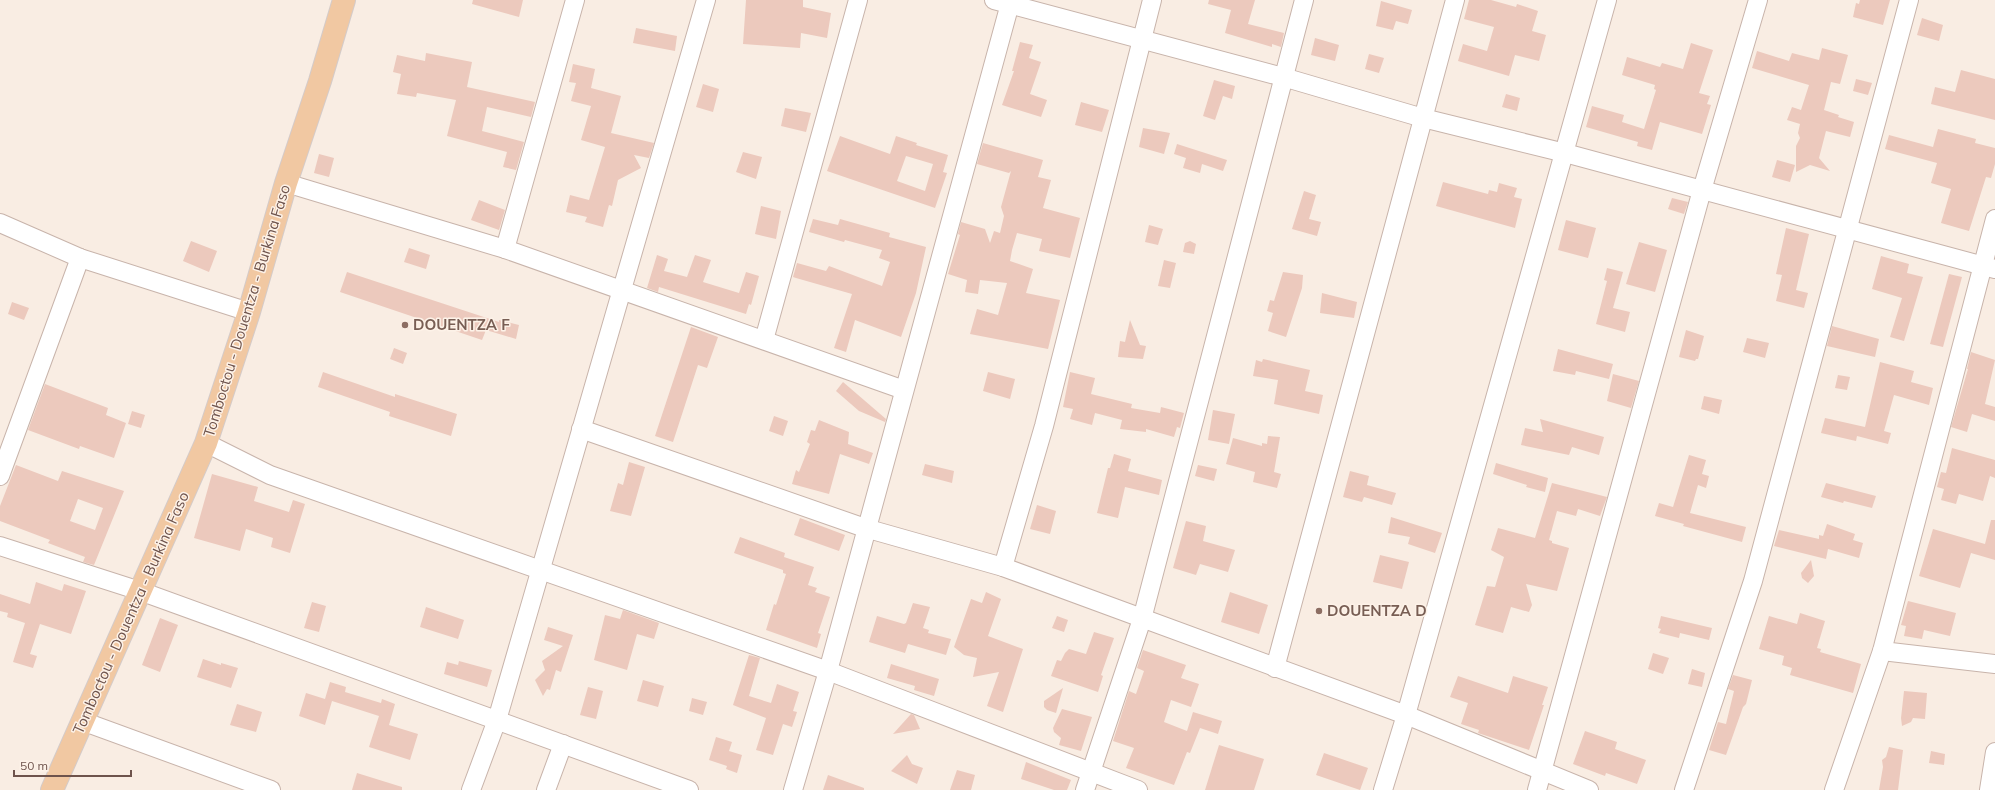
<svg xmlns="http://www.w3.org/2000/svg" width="1995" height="790" font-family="Mulish,sans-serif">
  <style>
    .building { fill: #ecc9bd; fill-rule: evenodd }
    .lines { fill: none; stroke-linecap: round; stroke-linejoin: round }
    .minor-casing { stroke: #c8b4ab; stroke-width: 20 }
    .major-casing { stroke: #d4cbc9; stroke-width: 24 }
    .minor { stroke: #fff; stroke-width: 18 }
    .major { stroke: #f1c8a2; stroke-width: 22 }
    .education-dot { fill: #8d6e63; stroke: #fdf2e8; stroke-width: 1.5 }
    .labels { text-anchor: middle; stroke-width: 3; stroke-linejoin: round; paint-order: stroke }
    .street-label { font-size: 15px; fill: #6e534c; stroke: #fdf2e8 }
    .education-label { font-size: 15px; font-weight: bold; fill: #785e54; stroke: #fdf2e8; text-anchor: start }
  </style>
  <rect width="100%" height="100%" fill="#f9ede3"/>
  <g class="building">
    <path d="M473 0H523L519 17 472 4Z"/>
    <path d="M746 0H803V7L831 13 827 38 801 33 800 48 743 44Z"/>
    <path d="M1209 0H1255L1248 24 1284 33 1281 47 1272 44V47L1225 33 1231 10 1208 4Z"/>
    <path d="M1469 0H1491L1516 7 1517 4 1538 11 1532 31 1546 35 1539 61 1515 55 1509 76 1458 61 1463 44 1487 51 1494 27 1464 19Z"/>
    <path d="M1860 0H1890L1883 25 1853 17 1856 3 1859 4Z"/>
    <path d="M1381 1 1412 10 1408 24 1396 21 1393 30 1376 26Z"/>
    <path d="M1922 18 1943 25 1939 41 1917 35Z"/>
    <path d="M636 28 677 36 675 51 633 43Z"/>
    <path d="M1315 38 1339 45 1335 61 1311 55Z"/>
    <path d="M1020 42 1033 45 1029 58 1041 62 1030 94 1047 100 1041 117 1002 105 1014 71H1012Z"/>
    <path d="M1691 43 1713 50 1699 93 1710 96 1707 104 1711 105 1702 134 1660 122 1652 150 1637 146 1638 142 1586 127 1592 106 1624 115 1622 122 1644 129 1656 90 1654 89 1655 85 1622 75 1627 57 1660 67 1662 63 1683 69Z"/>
    <path d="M1822 48 1848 55 1840 84 1831 82 1824 110 1839 115 1838 117 1854 122 1850 137 1826 131 1819 158 1830 171 1810 165 1796 172V146L1800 138 1798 133 1800 124 1787 120 1792 107 1801 110 1809 85 1752 68 1757 51 1789 61 1792 53 1819 60Z"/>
    <path d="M426 53 472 62 467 87 535 102 531 117 487 107 482 131 524 142 516 170 503 167 507 152 447 136 456 100 417 93 416 97 397 94 401 74 393 72 397 55 425 61Z"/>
    <path d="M1369 54 1384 58 1379 73 1365 69Z"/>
    <path d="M573 64 595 69 591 88 621 96 611 133 654 143 649 158 634 155 641 168 618 180 612 206 609 205 603 227 585 222 587 217 566 212 570 195 589 200 605 147 581 140 591 106 571 101 576 83 569 82Z"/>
    <path d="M1961 70 1995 79V120L1931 104 1935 87 1955 92Z"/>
    <path d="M1856 79 1872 83 1868 95 1853 91Z"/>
    <path d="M1214 80 1235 86 1232 99 1223 96 1215 120 1203 116Z"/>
    <path d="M703 84 719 89 713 112 696 107Z"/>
    <path d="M1506 94 1520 98 1517 111 1502 107Z"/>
    <path d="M1081 102 1109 110 1102 132 1075 125Z"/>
    <path d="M785 108 811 113 806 132 781 126Z"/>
    <path d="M1143 128 1170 133 1164 154 1139 147Z"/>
    <path d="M1938 129 1976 139 1975 143 1995 148V164L1991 178 1986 177 1969 231 1941 223 1951 189 1931 183 1937 163 1885 149 1889 135 1933 147Z"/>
    <path d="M840 136 890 154 896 136 917 143 916 145 948 155 943 172 947 173 935 208 827 171ZM906 156 933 164 925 191 897 181Z"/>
    <path d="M983 143 1043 160 1038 177 1051 180 1043 208 1080 218 1070 258 1039 251 1042 239 1017 233 1012 250 1010 261 1033 269 1026 293 1060 300 1048 349 970 334 977 309 998 315 1007 283 980 280 978 294 965 292 967 280 948 274 960 235 958 234 961 222 985 229 990 243 994 231 1000 233 1004 216 1001 207 1011 171 1009 173 977 164Z"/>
    <path d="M1177 144 1227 160 1223 171 1202 164 1200 173 1183 168 1186 158 1174 154Z"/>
    <path d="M743 152 762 157 756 179 736 172Z"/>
    <path d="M319 154 334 158 329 177 314 173Z"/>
    <path d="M1777 160 1795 165 1790 182 1772 177Z"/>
    <path d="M1443 182 1488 194 1489 190 1497 192 1499 183 1517 188 1514 197 1522 199 1515 228 1436 206Z"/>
    <path d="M1304 191 1316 195 1309 219 1321 222 1317 236 1292 229Z"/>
    <path d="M1672 198 1688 202 1684 214 1668 209Z"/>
    <path d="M479 200 505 210 499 230 471 220Z"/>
    <path d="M761 206 781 211 776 239 755 234Z"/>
    <path d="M813 219 838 225 840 219 890 233 889 237 926 247 916 293 901 337 855 320 846 352 834 348 852 294 796 278 793 277 797 263 826 271 829 266 882 286 890 262 879 258 882 250 845 240 844 242 809 232Z"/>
    <path d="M1566 220 1596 228 1588 258 1558 250Z"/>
    <path d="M1149 225 1163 229 1158 245 1145 242Z"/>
    <path d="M1786 228 1809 234 1796 290 1808 293 1804 308 1776 301 1782 275 1776 274Z"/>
    <path d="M191 241 217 251 209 272 183 261Z"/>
    <path d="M1190 241 1196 244 1194 254 1183 252 1185 243Z"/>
    <path d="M1639 242 1667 250 1655 292 1626 284Z"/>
    <path d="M409 248 430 255 426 269 404 262Z"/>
    <path d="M657 255 668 259 664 271 687 277 695 255 711 260 703 282 739 293 746 272 759 276 751 305 749 304 746 314 659 287 658 292 647 288Z"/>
    <path d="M1881 256 1909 264 1907 273 1923 277 1904 341 1890 337 1902 298 1872 289Z"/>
    <path d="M1164 260 1176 263 1170 288 1158 286Z"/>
    <path d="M1607 268 1623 272 1613 308 1630 312 1625 332 1596 324 1607 281 1604 280Z"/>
    <path d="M347 272 499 322V320L519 325 516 339 486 330 482 340 340 292Z"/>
    <path d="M1283 272 1303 275 1302 288 1286 337 1268 331 1273 313 1267 311 1270 300 1274 301Z"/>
    <path d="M1949 274 1962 277 1943 347 1930 344Z"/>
    <path d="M1322 293 1357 302 1354 318 1320 313Z"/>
    <path d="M12 302 29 308 24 320 8 314Z"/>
    <path d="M1130 320 1140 345 1146 346 1143 359 1118 357 1120 341 1125 342Z"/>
    <path d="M1832 326 1879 339 1875 357 1827 346Z"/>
    <path d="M691 327 718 337 707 368 698 365 673 442 655 436Z"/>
    <path d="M1686 330 1704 336 1698 359H1696L1695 361 1679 357Z"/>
    <path d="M1747 338 1769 343 1765 358 1743 352Z"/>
    <path d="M394 348 407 353 403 364 390 359Z"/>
    <path d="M1558 349 1613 364 1609 379 1576 371 1575 375 1553 371Z"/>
    <path d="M1971 352 1995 360 1985 404 1995 407V421L1972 414 1967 432 1951 427 1968 369H1967Z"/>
    <path d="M1263 359 1310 370 1305 391 1323 395 1319 414 1274 404 1278 380 1253 376 1256 360 1262 362Z"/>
    <path d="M1880 362 1914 371 1911 382 1933 388 1929 405 1894 395 1884 431 1891 433 1888 444 1857 436 1856 441 1821 433 1825 418 1865 427Z"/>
    <path d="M323 372 395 397V394L457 414 451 436 389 416 390 412 318 387Z"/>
    <path d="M988 372 1015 379 1010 399 983 391Z"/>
    <path d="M1070 372 1095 378 1091 394 1132 404 1131 408 1160 413 1161 407 1184 413 1180 428 1177 427 1174 437 1146 429V432L1120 429 1122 420 1095 413 1092 425 1070 419 1073 409 1063 407Z"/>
    <path d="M1613 374 1639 381 1631 408 1607 401Z"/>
    <path d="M1838 375 1850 377 1847 390 1835 388Z"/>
    <path d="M843 382 886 419 885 422 859 411 836 391Z"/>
    <path d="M45 384 108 408 106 415 126 423 114 458 80 446 79 449 28 430Z"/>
    <path d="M1704 396 1722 400 1719 414 1701 409Z"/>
    <path d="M1213 410 1235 414 1229 444 1208 440Z"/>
    <path d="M132 411 145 415 141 428 128 424Z"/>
    <path d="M774 416 788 421 783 436 769 431Z"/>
    <path d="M1540 419 1604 437 1599 455 1572 447 1569 455 1521 445 1525 428 1543 432Z"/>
    <path d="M819 420 849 432 848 444 873 453 869 464 840 454 829 494 792 484 796 470 799 472 810 444 807 442 811 430 815 431Z"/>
    <path d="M1268 436 1280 437 1274 472 1281 474 1277 488 1253 482 1255 472 1226 464 1233 438 1262 446V443L1267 444Z"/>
    <path d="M1952 448 1995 460V478L1990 476 1983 501 1959 494 1956 504 1941 500 1944 489 1937 487 1941 472 1946 473Z"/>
    <path d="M1114 454 1131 459 1128 471 1162 480 1159 495 1125 487 1118 518 1097 513 1108 468H1110Z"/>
    <path d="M1689 455 1706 460 1702 474 1709 476 1706 488 1698 485 1690 513 1746 527 1742 542 1683 526 1684 524 1655 516 1659 503 1673 507Z"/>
    <path d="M629 462 645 467 631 516 610 511 618 483 623 485Z"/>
    <path d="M1496 463 1548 478 1545 492 1526 487 1527 485 1493 474Z"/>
    <path d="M925 464 954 471 952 483 922 475Z"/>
    <path d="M16 465 58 481 62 471 124 491 94 565 83 562 85 557 48 543 50 540 0 521V506ZM78 499 103 508 95 530 70 521Z"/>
    <path d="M1198 465 1217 469 1214 481 1195 476Z"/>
    <path d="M1350 471 1369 476 1367 485 1396 493 1392 505 1364 497 1362 502 1343 497Z"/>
    <path d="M212 474 258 487 254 501 289 512 293 500 305 504 290 553 271 547 273 538 246 529 240 551 194 538Z"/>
    <path d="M1552 483 1607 497 1600 516 1578 509 1576 516 1557 511 1549 540 1552 541V543L1569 548 1557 591 1526 584 1532 605 1529 612 1511 607 1503 633 1475 625 1487 586 1495 587 1504 557 1491 550 1498 528 1535 538Z"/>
    <path d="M1826 483 1876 496 1872 508 1844 501 1843 503 1821 497Z"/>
    <path d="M1037 505 1056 511 1050 534 1030 529Z"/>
    <path d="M1391 517 1442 533 1435 553 1408 544 1410 537 1388 533Z"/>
    <path d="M800 518 845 535 839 551 794 535Z"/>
    <path d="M1991 520H1995V560L1971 553 1960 588 1919 576 1933 529 1985 544Z"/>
    <path d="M1186 521 1206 526 1203 541 1235 550 1228 572 1200 564 1196 575 1173 568Z"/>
    <path d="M1827 524 1855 534 1853 540 1863 543 1859 558 1828 549 1826 559 1774 546 1779 530 1819 539V535L1823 536Z"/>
    <path d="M740 537 785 553 784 557 814 567 808 585 817 588 815 592 830 597 818 633 821 634 817 648 766 630 774 604 776 605 786 574 783 573V570L734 553Z"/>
    <path d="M1380 555 1409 562 1402 589 1373 582Z"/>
    <path d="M1811 560 1814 576 1808 583 1802 578 1801 573Z"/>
    <path d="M36 582 62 591 64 584 86 591 71 634 40 624 30 654 37 656 33 668 13 662 25 623 7 617 8 613 0 611V594L30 604Z"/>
    <path d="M986 592 1001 599 988 636 1023 649 1003 712 987 706 999 672 973 677 977 658 964 655 954 647 971 599 982 603Z"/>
    <path d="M1230 592 1268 605 1259 634 1221 622Z"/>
    <path d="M1908 601 1956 613 1950 636 1924 630 1922 639 1904 636 1906 626 1901 625Z"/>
    <path d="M312 602 326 606 319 632 304 628Z"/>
    <path d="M913 603 930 607 923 628 929 630 928 633 951 639 946 655 908 644 905 653 869 642 877 616 904 624 906 623Z"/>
    <path d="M426 607 464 620 458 639 420 627Z"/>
    <path d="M623 610 659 623 654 639 637 634 627 670 594 660 605 615 620 619Z"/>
    <path d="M1800 613 1825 621 1817 648 1821 649 1820 652 1861 664 1853 693 1790 675 1792 668 1782 665 1784 656 1759 649 1769 616 1797 624Z"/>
    <path d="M1057 616 1068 620 1064 632 1052 628Z"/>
    <path d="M1661 616 1712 628 1709 640 1680 633 1679 638 1659 633 1661 629 1658 628Z"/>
    <path d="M160 618 178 625 160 672 142 665Z"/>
    <path d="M548 627 573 635 561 672 556 670 550 690 547 689 543 696 535 680 545 670 542 661 563 646 544 640Z"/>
    <path d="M1094 632 1114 638 1101 675 1103 676 1098 692 1051 676 1057 660 1061 661 1065 653 1069 649 1086 654Z"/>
    <path d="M1143 650 1186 665 1181 678 1199 684 1191 707 1171 700 1164 722 1187 731 1193 712 1222 721 1218 734 1200 728 1190 753 1187 752 1174 785 1126 768 1134 748 1113 741 1129 691 1136 694 1144 671 1137 668Z"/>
    <path d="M1653 653 1669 658 1663 674 1648 669Z"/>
    <path d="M749 655 760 658 749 696 771 703 777 684 799 692 793 711 797 712 792 727 783 724 773 755 756 750 766 718 733 705Z"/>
    <path d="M203 659 221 665V663L238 668 231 688 197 677Z"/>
    <path d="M459 661 492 670 487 687 444 674 447 662 458 665Z"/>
    <path d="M891 664 939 679 934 696 914 690 915 686 887 678Z"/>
    <path d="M1692 669 1705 673 1702 687 1688 684Z"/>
    <path d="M1733 675 1752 680 1746 704 1743 707 1726 755 1709 750 1718 722 1726 724 1734 691 1728 689Z"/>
    <path d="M1458 676 1508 693 1513 676 1548 687 1542 705H1544L1529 750 1478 733 1479 730 1461 724 1468 703 1450 697Z"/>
    <path d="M643 680 664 686 658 707 637 701Z"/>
    <path d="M330 682 346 687 345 692 381 703 382 699 395 704 389 725 418 734 410 760 369 747 379 716 332 701 325 725 299 716 306 693 325 699Z"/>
    <path d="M588 687 603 691 596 719 580 715Z"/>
    <path d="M1063 688 1056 713 1047 710 1044 707V701Z"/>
    <path d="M1904 691 1927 693 1925 719 1913 718 1911 722 1902 726 1901 718Z"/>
    <path d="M692 698 707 702 703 715 689 711Z"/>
    <path d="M237 704 262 712 256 732 230 725Z"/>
    <path d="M1062 709 1092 717 1081 751 1059 745 1061 738 1054 732 1053 728Z"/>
    <path d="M911 714 914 715 920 729 893 734Z"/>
    <path d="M1585 731 1617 742 1615 749 1646 760 1637 784 1606 773 1605 776 1573 764Z"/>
    <path d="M716 737 732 742 729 751 742 755 737 773 726 769 727 766 709 760Z"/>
    <path d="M1219 745 1264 759 1254 790H1205Z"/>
    <path d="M1889 747 1903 750 1898 790H1879L1883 767 1882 760 1886 757Z"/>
    <path d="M1931 751 1945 754 1944 765 1929 763Z"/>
    <path d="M1324 753 1368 768 1360 790 1316 775Z"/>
    <path d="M907 755 912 764 923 768 917 784 891 771Z"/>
    <path d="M1026 762 1071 780 1067 790H1054L1021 779Z"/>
    <path d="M957 770 975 775 971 790H950Z"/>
    <path d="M357 773 402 787V790H352Z"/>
    <path d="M828 775 864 788V790H823Z"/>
  </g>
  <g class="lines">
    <g class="minor-casing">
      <g id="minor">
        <path d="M994 0 1283 77 1423 118 1565 153 1995 269"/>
        <path d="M286 183 505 249 904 390"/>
        <path d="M0 223 80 258 249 312"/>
        <path d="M505 249 575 0"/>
        <path d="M764 340 858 0"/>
        <path d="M581 429 865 528 1003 567 1406 715 1589 790"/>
        <path d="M206 443 270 475 828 671 1138 790"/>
        <path d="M0 476 80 258"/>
        <path d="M0 546 140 591 689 790"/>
        <path d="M1003 567 1044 426 1152 0"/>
        <path d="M1882 651 1995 664"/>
        <path d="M1275 668 1455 0"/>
        <path d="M82 721 271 790"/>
        <path d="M471 790 497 720 706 0"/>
        <path d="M546 790 563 744"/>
        <path d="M793 790 828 671 1011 0"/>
        <path d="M1085 790 1142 619 1304 0"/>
        <path d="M1383 790 1406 715 1607 0"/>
        <path d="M1537 790 1702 190 1758 0"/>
        <path d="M1684 790 1753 581 1909 0"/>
        <path d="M1834 790 1882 651 1995 219"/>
        <path d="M1989 790 1995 752"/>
      </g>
    </g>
    <g class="major-casing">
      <path id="major" d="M52 790 206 443 249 312 286 183 320 81 344 0"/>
    </g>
    <use href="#minor" class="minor"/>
    <use href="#major" class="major"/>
  </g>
  <g class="education-dot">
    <circle cx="405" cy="325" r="4"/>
    <circle cx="1319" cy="611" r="4"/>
  </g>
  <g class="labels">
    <g class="street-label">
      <text transform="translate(247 311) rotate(-73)" y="5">Tomboctou - Douentza - Burkina Faso</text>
      <text transform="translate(131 613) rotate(-66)" y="5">Tomboctou - Douentza - Burkina Faso</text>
    </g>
    <g class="education-label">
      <text x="413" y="330">DOUENTZA F</text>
      <text x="1327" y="616">DOUENTZA D</text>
    </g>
  </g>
  <path d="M14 770v6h117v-6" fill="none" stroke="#6e534c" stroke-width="2"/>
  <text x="20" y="770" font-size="12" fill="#6e534c" stroke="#fdf2e8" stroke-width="3" paint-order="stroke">50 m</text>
</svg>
